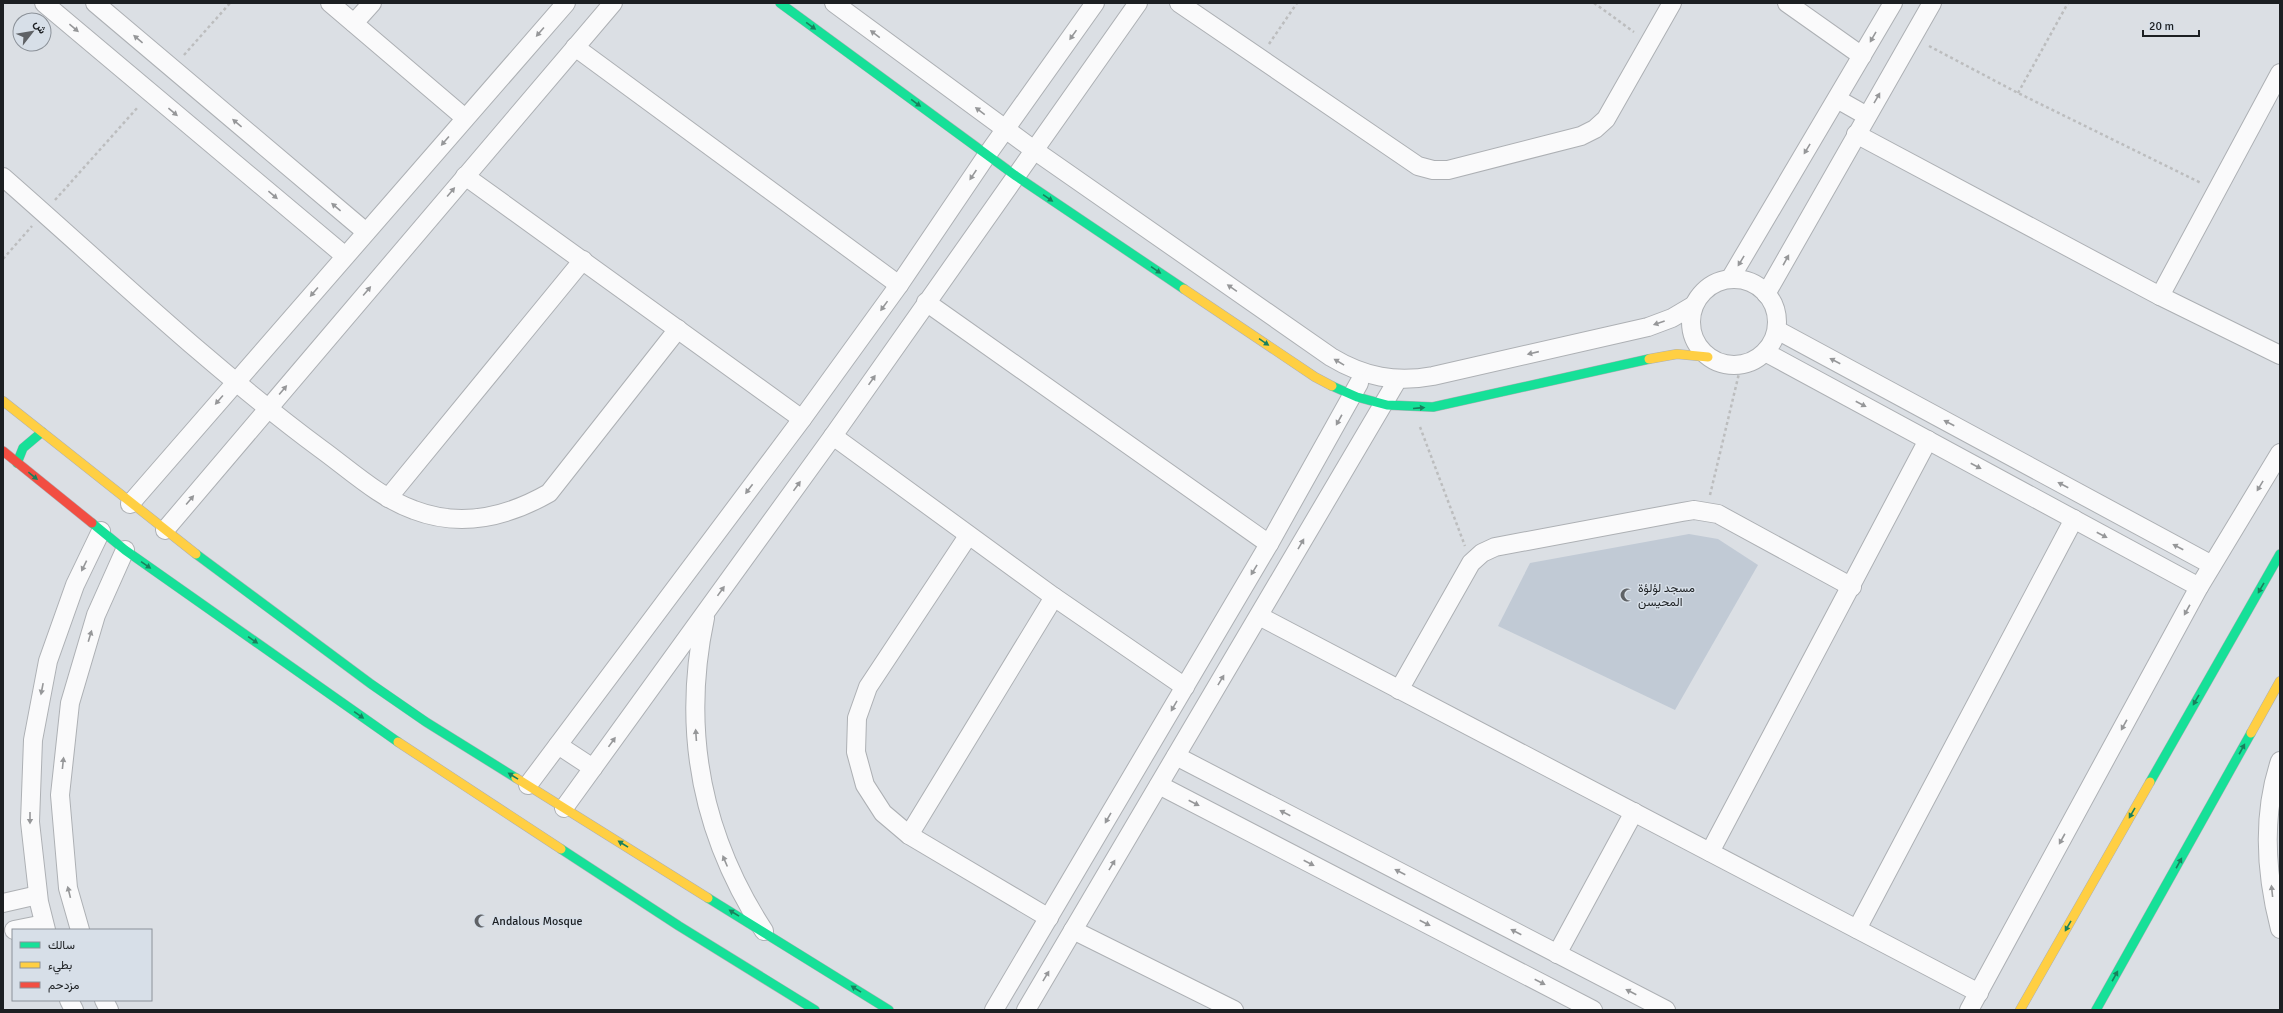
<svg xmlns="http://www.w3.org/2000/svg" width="2283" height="1013" font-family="Signika,Vazirmatn,sans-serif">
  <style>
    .building { fill: #c1cad5 }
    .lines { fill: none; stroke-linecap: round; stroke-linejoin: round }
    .street-casing { stroke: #adb0b4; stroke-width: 20 }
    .fast-casing { stroke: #adb0b4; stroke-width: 10 }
    .slow-casing { stroke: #adb0b4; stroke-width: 10 }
    .jam-casing { stroke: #adb0b4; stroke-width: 10 }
    .path { stroke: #bcbdbe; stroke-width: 2.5; stroke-dasharray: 3 3; stroke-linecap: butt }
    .street { stroke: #fafafb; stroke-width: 18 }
    .fast { stroke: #16e098; stroke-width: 9 }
    .slow { stroke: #ffcf43; stroke-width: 9 }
    .jam { stroke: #f24e42; stroke-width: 9 }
    .oneway { fill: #19805d }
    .oneway2 { fill: #969799 }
    .labels { text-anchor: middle; stroke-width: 3; stroke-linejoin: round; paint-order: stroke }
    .poi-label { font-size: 12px; fill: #1c1f22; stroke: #d7dfe8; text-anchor: start }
  </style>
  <rect width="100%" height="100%" fill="#dbdfe4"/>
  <path class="building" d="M1689 534 1718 539 1758 565 1675 710 1498 626 1530 563Z"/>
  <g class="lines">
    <g class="street-casing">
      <g id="street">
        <path d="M44 3 345 256"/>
        <path d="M95 3 366 232"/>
        <path d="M330 3 465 118"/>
        <path d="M834 3 1034 150 1331 357C1364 377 1396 383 1433 376L1648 327 1672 318 1694 305"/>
        <path d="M1179 3 1418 166 1433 170H1448L1581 136 1595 129 1606 119 1672 3"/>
        <path d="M1787 3 1862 56"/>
        <path d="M354 23 372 3"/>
        <path d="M575 47 899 285"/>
        <path d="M1837 99 1867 116"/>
        <path d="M1856 134 2160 296 2280 355"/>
        <path d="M465 176 802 419"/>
        <path d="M3 177C108 269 209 366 321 449 350 470 380 498 414 510 461 528 507 517 549 493L678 329"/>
        <circle cx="1734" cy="322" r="43"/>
        <path d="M1730 279 1893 3"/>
        <path d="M1766 294 1932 3"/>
        <path d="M2160 296 2280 73"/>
        <path d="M926 302 1269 544"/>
        <path d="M1777 330 2212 565"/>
        <path d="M1765 352 2199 587"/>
        <path d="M833 436 1054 597 1185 687"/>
        <path d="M388 498 583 260"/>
        <path d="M130 504 566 3"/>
        <path d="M165 530 613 3"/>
        <path d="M968 536 868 687 857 718 856 752 865 785 883 813 909 835 1049 918"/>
        <path d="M1259 616 1979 993"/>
        <path d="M705 618C681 731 701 834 764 931"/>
        <path d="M1399 690 1471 563 1482 553 1495 547 1682 512 1694 510 1718 514 1852 587"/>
        <path d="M558 745 593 768"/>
        <path d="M1176 756 1666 1010"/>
        <path d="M2280 761C2262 815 2266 875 2280 929"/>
        <path d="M528 785 802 419 899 285 987 155 1095 3"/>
        <path d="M1159 785 1593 1010"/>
        <path d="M564 808 833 436 1138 3"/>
        <path d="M909 835 1054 597"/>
        <path d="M1710 852 1928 440"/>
        <path d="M3 903 38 895"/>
        <path d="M1857 929 2074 519"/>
        <path d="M14 930 44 924"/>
        <path d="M46 930 39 902 30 822 33 740 48 661 75 585 101 531"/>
        <path d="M80 930 68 888 60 795 70 703 96 615 125 550"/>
        <path d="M1073 930 1234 1010"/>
        <path d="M1557 954 1634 812"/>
        <path d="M69 1000 74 1010"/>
        <path d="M104 1000 109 1010"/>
        <path d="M994 1010 1269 544 1359 383"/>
        <path d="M1026 1010 1398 379"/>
        <path d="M1969 1010 2199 587 2280 453"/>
      </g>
    </g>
    <g class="fast-casing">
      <g id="fast">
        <path d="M780 3 1016 176 1184 289"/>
        <path d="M1332 386 1357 397 1387 405 1433 407 1649 359"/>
        <path d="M17 463 23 448 42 432"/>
        <path d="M92 523 125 550 398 742"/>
        <path d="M196 554 371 684 426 722 516 778"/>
        <path d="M2150 782 2280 554"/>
        <path d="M561 849 679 926 815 1010"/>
        <path d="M708 898 889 1010"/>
        <path d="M2096 1010 2251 733"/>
      </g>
    </g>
    <g class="slow-casing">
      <g id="slow">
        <path d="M1184 289 1315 377 1332 386"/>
        <path d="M1649 359 1677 354 1708 357"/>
        <path d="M3 401 196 554"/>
        <path d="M2251 733 2280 681"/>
        <path d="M398 742 561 849"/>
        <path d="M516 778 708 898"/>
        <path d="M2020 1010 2150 782"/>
      </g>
    </g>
    <g class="jam-casing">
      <path id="jam" d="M3 451 92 523"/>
    </g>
    <g class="path">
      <path d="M1594 3 1634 32"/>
      <path d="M1269 44 1297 3"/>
      <path d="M1929 46 2018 93 2201 183"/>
      <path d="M184 55 230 3"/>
      <path d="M2018 93 2068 3"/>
      <path d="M55 200 138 107"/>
      <path d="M3 259 32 226"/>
      <path d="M1420 427 1465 546"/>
      <path d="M1710 495 1741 365"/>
    </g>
    <use href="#street" class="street"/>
    <use href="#fast" class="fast"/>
    <use href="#slow" class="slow"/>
    <use href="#jam" class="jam"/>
  </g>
  <defs><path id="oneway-solid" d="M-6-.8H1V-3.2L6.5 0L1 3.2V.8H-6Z"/></defs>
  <g class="oneway">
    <use href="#oneway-solid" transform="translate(811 26) rotate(36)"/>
    <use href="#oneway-solid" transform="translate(916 103) rotate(36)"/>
    <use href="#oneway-solid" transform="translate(1048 198) rotate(34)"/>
    <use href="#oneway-solid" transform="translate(1156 270) rotate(34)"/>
    <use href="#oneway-solid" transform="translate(1264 342) rotate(34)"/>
    <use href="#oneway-solid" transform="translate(1419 408) rotate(-5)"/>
    <use href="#oneway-solid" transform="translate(33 476) rotate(39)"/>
    <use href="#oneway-solid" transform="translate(146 565) rotate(35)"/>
    <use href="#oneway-solid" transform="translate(2261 588) rotate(120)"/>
    <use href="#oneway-solid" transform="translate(253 640) rotate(35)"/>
    <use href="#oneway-solid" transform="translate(2196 700) rotate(120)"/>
    <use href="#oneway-solid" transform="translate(359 715) rotate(35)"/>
    <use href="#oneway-solid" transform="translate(2242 749) rotate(-61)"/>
    <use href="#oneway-solid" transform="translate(513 776) rotate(-148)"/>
    <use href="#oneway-solid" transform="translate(2132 813) rotate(120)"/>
    <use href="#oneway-solid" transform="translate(623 844) rotate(-148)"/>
    <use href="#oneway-solid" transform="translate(2179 863) rotate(-61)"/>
    <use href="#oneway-solid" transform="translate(734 913) rotate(-148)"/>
    <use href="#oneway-solid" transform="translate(2068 926) rotate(120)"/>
    <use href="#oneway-solid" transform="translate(2115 976) rotate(-61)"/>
    <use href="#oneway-solid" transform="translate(856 989) rotate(-148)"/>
  </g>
  <g class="oneway2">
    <use href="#oneway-solid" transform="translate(74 28) rotate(40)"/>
    <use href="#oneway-solid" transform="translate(540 32) rotate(131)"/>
    <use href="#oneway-solid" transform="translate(875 34) rotate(-143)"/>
    <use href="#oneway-solid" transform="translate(1073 35) rotate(125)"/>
    <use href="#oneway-solid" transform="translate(1873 37) rotate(120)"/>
    <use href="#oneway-solid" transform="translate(138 39) rotate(-140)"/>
    <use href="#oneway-solid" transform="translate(1877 98) rotate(-60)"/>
    <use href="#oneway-solid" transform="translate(980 111) rotate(-143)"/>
    <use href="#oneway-solid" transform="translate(173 112) rotate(40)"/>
    <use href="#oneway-solid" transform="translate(237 123) rotate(-140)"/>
    <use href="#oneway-solid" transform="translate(445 141) rotate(131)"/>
    <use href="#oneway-solid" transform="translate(1807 149) rotate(121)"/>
    <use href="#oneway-solid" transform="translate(973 175) rotate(124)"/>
    <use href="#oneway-solid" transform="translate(451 192) rotate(-50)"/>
    <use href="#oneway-solid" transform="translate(273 195) rotate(40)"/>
    <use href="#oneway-solid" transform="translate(336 207) rotate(-140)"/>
    <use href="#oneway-solid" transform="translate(1786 260) rotate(-61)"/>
    <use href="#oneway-solid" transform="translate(1741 261) rotate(121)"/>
    <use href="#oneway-solid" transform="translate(1232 288) rotate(-145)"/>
    <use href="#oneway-solid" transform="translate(367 291) rotate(-50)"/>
    <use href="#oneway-solid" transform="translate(314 292) rotate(131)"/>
    <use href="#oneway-solid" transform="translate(884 306) rotate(126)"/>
    <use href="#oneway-solid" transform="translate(1659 323) rotate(161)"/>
    <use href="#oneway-solid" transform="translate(1533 353) rotate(167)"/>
    <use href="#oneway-solid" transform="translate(1835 361) rotate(-152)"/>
    <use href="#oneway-solid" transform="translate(1339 362) rotate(-149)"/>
    <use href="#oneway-solid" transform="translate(872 380) rotate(-55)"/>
    <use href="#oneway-solid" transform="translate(283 390) rotate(-50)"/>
    <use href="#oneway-solid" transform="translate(219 400) rotate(131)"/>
    <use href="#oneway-solid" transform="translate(1861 404) rotate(28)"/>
    <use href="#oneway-solid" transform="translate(1339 420) rotate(119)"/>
    <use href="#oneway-solid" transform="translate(1949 423) rotate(-152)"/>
    <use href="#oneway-solid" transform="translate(1976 466) rotate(28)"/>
    <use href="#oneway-solid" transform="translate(2063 485) rotate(-152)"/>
    <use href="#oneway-solid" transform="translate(797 486) rotate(-54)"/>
    <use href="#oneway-solid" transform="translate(2260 486) rotate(121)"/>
    <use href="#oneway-solid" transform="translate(749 489) rotate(127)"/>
    <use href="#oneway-solid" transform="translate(190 500) rotate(-50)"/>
    <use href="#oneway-solid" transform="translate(2102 535) rotate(28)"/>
    <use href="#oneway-solid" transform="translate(1301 544) rotate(-60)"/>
    <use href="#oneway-solid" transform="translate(2178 547) rotate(-152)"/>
    <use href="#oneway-solid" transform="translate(84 566) rotate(116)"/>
    <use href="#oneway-solid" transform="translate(1254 570) rotate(121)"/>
    <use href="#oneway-solid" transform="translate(721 591) rotate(-54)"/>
    <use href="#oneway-solid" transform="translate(2187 610) rotate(119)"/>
    <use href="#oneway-solid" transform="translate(90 636) rotate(-73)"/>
    <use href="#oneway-solid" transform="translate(1221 680) rotate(-59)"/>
    <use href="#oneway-solid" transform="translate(42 689) rotate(101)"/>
    <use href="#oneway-solid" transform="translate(1174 706) rotate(120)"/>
    <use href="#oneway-solid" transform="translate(2124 725) rotate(119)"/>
    <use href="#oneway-solid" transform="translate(696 735) rotate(-94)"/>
    <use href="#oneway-solid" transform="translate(612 742) rotate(-54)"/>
    <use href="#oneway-solid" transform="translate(63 763) rotate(-84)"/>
    <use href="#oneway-solid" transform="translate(1194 803) rotate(27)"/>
    <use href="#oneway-solid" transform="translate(1285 813) rotate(-153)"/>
    <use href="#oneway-solid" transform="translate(30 818) rotate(90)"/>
    <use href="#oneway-solid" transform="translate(1108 818) rotate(120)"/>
    <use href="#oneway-solid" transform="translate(2062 839) rotate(119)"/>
    <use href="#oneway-solid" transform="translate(725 861) rotate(-113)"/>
    <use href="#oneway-solid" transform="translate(1309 863) rotate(27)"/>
    <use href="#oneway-solid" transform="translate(1112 865) rotate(-59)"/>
    <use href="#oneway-solid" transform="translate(1400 872) rotate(-153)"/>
    <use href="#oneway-solid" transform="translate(2272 891) rotate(-96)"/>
    <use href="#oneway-solid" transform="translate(69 892) rotate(-104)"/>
    <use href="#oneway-solid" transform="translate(1425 923) rotate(27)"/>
    <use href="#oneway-solid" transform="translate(1516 932) rotate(-153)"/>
    <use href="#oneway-solid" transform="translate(1046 976) rotate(-59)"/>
    <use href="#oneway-solid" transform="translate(1540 982) rotate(27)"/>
    <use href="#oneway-solid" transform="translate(1631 992) rotate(-153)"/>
  </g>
  <defs>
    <g id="mosque-bare" transform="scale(1.08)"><path d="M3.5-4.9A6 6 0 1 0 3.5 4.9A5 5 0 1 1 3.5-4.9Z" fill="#5f6266" stroke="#d7dfe8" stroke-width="2.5" paint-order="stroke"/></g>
  </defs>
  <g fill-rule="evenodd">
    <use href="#mosque-bare" x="1627" y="595"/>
    <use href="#mosque-bare" x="481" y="921"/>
  </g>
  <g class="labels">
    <g class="poi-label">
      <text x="1638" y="592">مسجد لؤلؤة<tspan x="1638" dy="14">المحيسن</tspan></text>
      <text x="492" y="925">Andalous Mosque</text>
    </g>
  </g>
  <rect width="2283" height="1013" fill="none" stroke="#1c1f22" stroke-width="8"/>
  <rect x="12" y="929" width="140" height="72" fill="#d7dfe8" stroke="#8c9299"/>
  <rect x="20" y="942" width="20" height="6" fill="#16e098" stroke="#8c9299"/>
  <text x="48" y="949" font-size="12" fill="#1c1f22">سالك</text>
  <rect x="20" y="962" width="20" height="6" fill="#ffcf43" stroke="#8c9299"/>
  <text x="48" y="969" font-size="12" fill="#1c1f22">بطيء</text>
  <rect x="20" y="982" width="20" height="6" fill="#f24e42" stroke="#8c9299"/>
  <text x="48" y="989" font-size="12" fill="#1c1f22">مزدحم</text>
  <g transform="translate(32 32) rotate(59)"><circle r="19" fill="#d7dfe8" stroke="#8c9299"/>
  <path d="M0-3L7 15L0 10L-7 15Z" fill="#5f6266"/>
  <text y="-6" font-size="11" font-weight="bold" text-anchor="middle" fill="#1c1f22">ش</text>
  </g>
  <path d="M2143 30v6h56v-6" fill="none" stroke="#1c1f22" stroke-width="2"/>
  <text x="2149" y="30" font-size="12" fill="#1c1f22" stroke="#d7dfe8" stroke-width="3" paint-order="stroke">20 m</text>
</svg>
